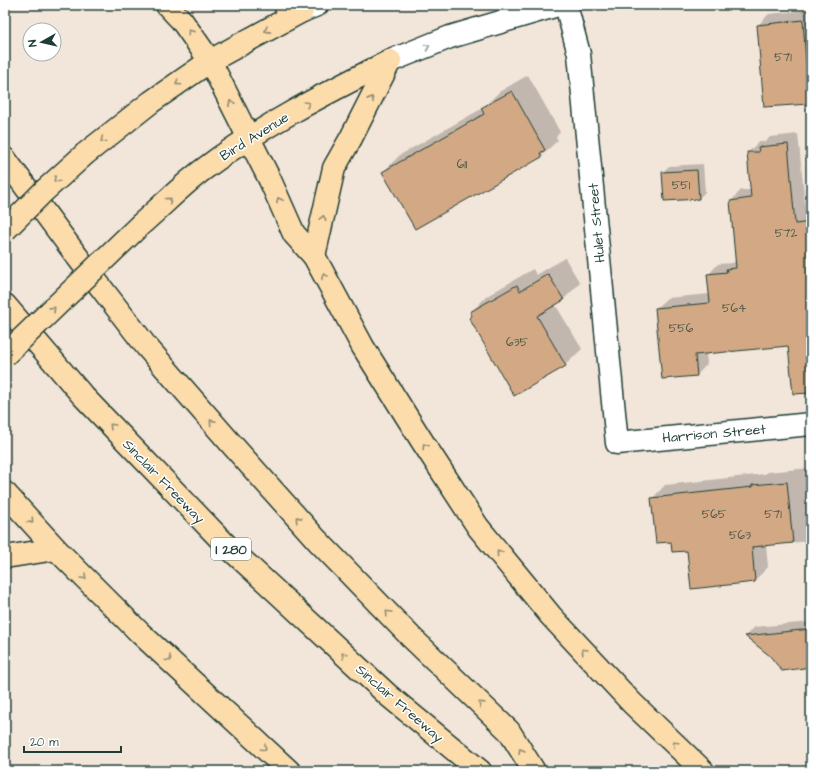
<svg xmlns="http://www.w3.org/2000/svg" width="816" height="776" font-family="'Architects Daughter',sans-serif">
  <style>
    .shadow { fill: #0003 }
    .building { fill: #d2a984; stroke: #1f3d34 }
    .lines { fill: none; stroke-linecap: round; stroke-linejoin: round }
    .street-casing { stroke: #1f3d34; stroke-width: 25 }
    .secondary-casing { stroke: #1f3d34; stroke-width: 25 }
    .primary-casing { stroke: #1f3d34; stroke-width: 25 }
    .highway-casing { stroke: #1f3d34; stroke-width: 25 }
    .street { stroke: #fff; stroke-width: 22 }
    .secondary { stroke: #fff; stroke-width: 22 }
    .primary { stroke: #fddcac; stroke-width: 22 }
    .highway { stroke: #fddcac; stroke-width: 22 }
    .primary-bridge-casing { stroke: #1f3d34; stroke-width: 25; stroke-linecap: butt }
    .primary-bridge { stroke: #fddcac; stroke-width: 22 }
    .oneway { stroke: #8e8c70 }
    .oneway2 { stroke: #8f9e9a }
    .labels { text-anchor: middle; stroke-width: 3; stroke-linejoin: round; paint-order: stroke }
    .number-label { font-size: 12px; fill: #4c5848 }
    .shield { fill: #fff; stroke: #627771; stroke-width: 1 }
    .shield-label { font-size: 13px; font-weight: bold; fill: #1f3d34 }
    .street-label { font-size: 14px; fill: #1f3d34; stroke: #fff }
  </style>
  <rect width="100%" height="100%" fill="#f2e5da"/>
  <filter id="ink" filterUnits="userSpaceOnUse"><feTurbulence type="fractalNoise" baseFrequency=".025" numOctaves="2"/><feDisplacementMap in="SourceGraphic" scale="8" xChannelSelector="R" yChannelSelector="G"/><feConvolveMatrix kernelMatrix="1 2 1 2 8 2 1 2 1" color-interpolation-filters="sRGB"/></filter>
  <g filter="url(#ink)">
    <g class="shadow">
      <path d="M811 10V102L765 106 758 25 769 14Z"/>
      <path d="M528 75 560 132 556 137 558 140 541 156 383 172 400 155 483 108 499 92Z"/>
      <path d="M798 134 806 214 811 213V354L789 345 706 353 707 364 697 375 656 308 667 298 710 294 708 275 718 264 733 263 736 260 731 201 741 190H751L748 153 758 142H765L770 137Z"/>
      <path d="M703 164 705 192 699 198 665 200 663 172 669 166Z"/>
      <path d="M565 258 580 283 563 300 555 304 582 349 565 365 473 316 471 312 487 296 533 269 536 275Z"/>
      <path d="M811 468V541L766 545 768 567 754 581 687 550 672 541 652 499 665 485 765 474 767 472Z"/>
      <path d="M811 622V666L771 656 746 636 755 627Z"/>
    </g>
    <g class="building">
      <path d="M803 20 809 104 764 107 757 25Z"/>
      <path d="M512 91 545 150 540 153 542 157 415 229 382 172 484 114 481 108Z"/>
      <path d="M788 144 795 224 811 222V393L793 394 788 346 695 355 697 376 662 379 655 308 710 303 707 274 727 272 726 269 736 268 730 201 751 198 747 152H759L758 147Z"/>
      <path d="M697 170 699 199 664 201 662 172Z"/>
      <path d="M548 274 564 300 537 316 566 366 514 396 469 318 472 316 470 312 517 285 520 291Z"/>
      <path d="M787 482 793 543 752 547 755 582 691 589 687 551 672 552 671 542 656 543 651 498 752 487V485Z"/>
      <path d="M811 629V667L782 671 770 656 745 636Z"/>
    </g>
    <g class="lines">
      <g class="street-casing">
        <path id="street" d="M566 5 579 54 617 443 811 424"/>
      </g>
      <g class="secondary-casing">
        <g id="secondary">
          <path d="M302 11 317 5"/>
          <path d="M390 61 450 37 558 5"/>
        </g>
      </g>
      <g class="primary-casing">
        <g id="primary">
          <path d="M85 154 151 102 210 61 302 11"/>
          <path d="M140 225C161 207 181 186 204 169 261 126 326 93 390 61"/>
        </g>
      </g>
      <g class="highway-casing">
        <g id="highway">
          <path d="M167 5 182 21 210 61 270 180 294 234 314 256 363 347 422 441 478 527 551 616 632 703 703 771"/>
          <path d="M285 5 302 11"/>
          <path d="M5 159 76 255 146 346 234 447 317 540 411 637 509 731 534 771"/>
          <path d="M314 256 334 168 351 138 390 61"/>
          <path d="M5 305 83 396 226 545 389 696 480 771"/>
          <path d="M5 493 56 549 140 633 289 771"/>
          <path d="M5 557 56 549"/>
        </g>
      </g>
      <use href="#street" class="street"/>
      <use href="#secondary" class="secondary"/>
      <use href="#primary" class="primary"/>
      <use href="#highway" class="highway"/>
      <g class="primary-bridge-casing">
        <g id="primary-bridge">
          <path d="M5 230 44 191 85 154"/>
          <path d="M5 355 140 225"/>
        </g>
      </g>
      <use href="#primary-bridge" class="primary-bridge"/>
    </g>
    <defs><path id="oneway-chevron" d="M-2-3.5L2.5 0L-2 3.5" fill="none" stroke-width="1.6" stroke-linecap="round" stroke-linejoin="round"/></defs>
    <g class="oneway">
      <use href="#oneway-chevron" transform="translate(267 30) rotate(151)"/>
      <use href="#oneway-chevron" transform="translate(190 32) rotate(-125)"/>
      <use href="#oneway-chevron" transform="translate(178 83) rotate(146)"/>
      <use href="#oneway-chevron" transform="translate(371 99) rotate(-63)"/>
      <use href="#oneway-chevron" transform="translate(231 103) rotate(-117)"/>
      <use href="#oneway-chevron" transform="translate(307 104) rotate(-31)"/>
      <use href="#oneway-chevron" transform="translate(103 140) rotate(141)"/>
      <use href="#oneway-chevron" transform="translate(56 180) rotate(138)"/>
      <use href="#oneway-chevron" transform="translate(169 200) rotate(-41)"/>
      <use href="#oneway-chevron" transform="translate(279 200) rotate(-115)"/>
      <use href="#oneway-chevron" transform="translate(323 218) rotate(-78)"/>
      <use href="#oneway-chevron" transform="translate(324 276) rotate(-118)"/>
      <use href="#oneway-chevron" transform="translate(53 309) rotate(-44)"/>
      <use href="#oneway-chevron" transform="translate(212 422) rotate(-131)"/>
      <use href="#oneway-chevron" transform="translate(112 426) rotate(-134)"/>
      <use href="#oneway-chevron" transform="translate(425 446) rotate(-123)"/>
      <use href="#oneway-chevron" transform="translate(298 519) rotate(-132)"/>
      <use href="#oneway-chevron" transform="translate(31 521) rotate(48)"/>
      <use href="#oneway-chevron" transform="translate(499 553) rotate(-129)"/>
      <use href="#oneway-chevron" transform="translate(84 577) rotate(45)"/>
      <use href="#oneway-chevron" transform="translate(388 613) rotate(-134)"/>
      <use href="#oneway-chevron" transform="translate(584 651) rotate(-133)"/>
      <use href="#oneway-chevron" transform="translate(344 655) rotate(-137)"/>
      <use href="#oneway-chevron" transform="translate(169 659) rotate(43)"/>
      <use href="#oneway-chevron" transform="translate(481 704) rotate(-136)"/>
      <use href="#oneway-chevron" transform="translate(675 744) rotate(-137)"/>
      <use href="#oneway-chevron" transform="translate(264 748) rotate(43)"/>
      <use href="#oneway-chevron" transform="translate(521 751) rotate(-121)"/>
    </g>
    <use class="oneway2" href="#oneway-chevron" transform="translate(427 47) rotate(-22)"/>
  </g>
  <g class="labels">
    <g class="number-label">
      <text x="783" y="61">571</text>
      <text x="462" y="168">611</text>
      <text x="681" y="189">551</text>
      <text x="786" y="237">572</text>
      <text x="734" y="312">564</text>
      <text x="681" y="332">556</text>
      <text x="517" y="346">635</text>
      <text x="714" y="518">565</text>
      <text x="773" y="518">571</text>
      <text x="740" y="539">563</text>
    </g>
    <rect class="shield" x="211" y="538" width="40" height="22" rx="3"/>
    <g class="shield-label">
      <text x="231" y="554">I 280</text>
    </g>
    <g class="street-label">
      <text transform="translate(254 136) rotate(-32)" y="5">Bird Avenue</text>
      <text transform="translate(596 223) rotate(-95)" y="5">Hulet Street</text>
      <text transform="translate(714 433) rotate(-5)" y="5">Harrison Street</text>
      <text transform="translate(164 481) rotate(46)" y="5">Sinclair Freeway</text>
      <text transform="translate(400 703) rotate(41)" y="5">Sinclair Freeway</text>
    </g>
  </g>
  <rect width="816" height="776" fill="none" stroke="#fff" stroke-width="20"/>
  <rect x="10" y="10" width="796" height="756" fill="none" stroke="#1f3d34" stroke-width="1.5" filter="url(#ink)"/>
  <g transform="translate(42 42) rotate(262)"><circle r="19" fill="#ffffff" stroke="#a5b1ae"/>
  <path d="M0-3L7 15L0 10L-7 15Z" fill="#1f3d34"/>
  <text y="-6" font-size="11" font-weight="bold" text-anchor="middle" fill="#1f3d34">N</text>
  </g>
  <path d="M24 746v6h97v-6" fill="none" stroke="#1f3d34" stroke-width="2"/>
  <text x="30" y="746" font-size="12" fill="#1f3d34" stroke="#ffffff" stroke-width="3" paint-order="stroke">20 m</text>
</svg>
